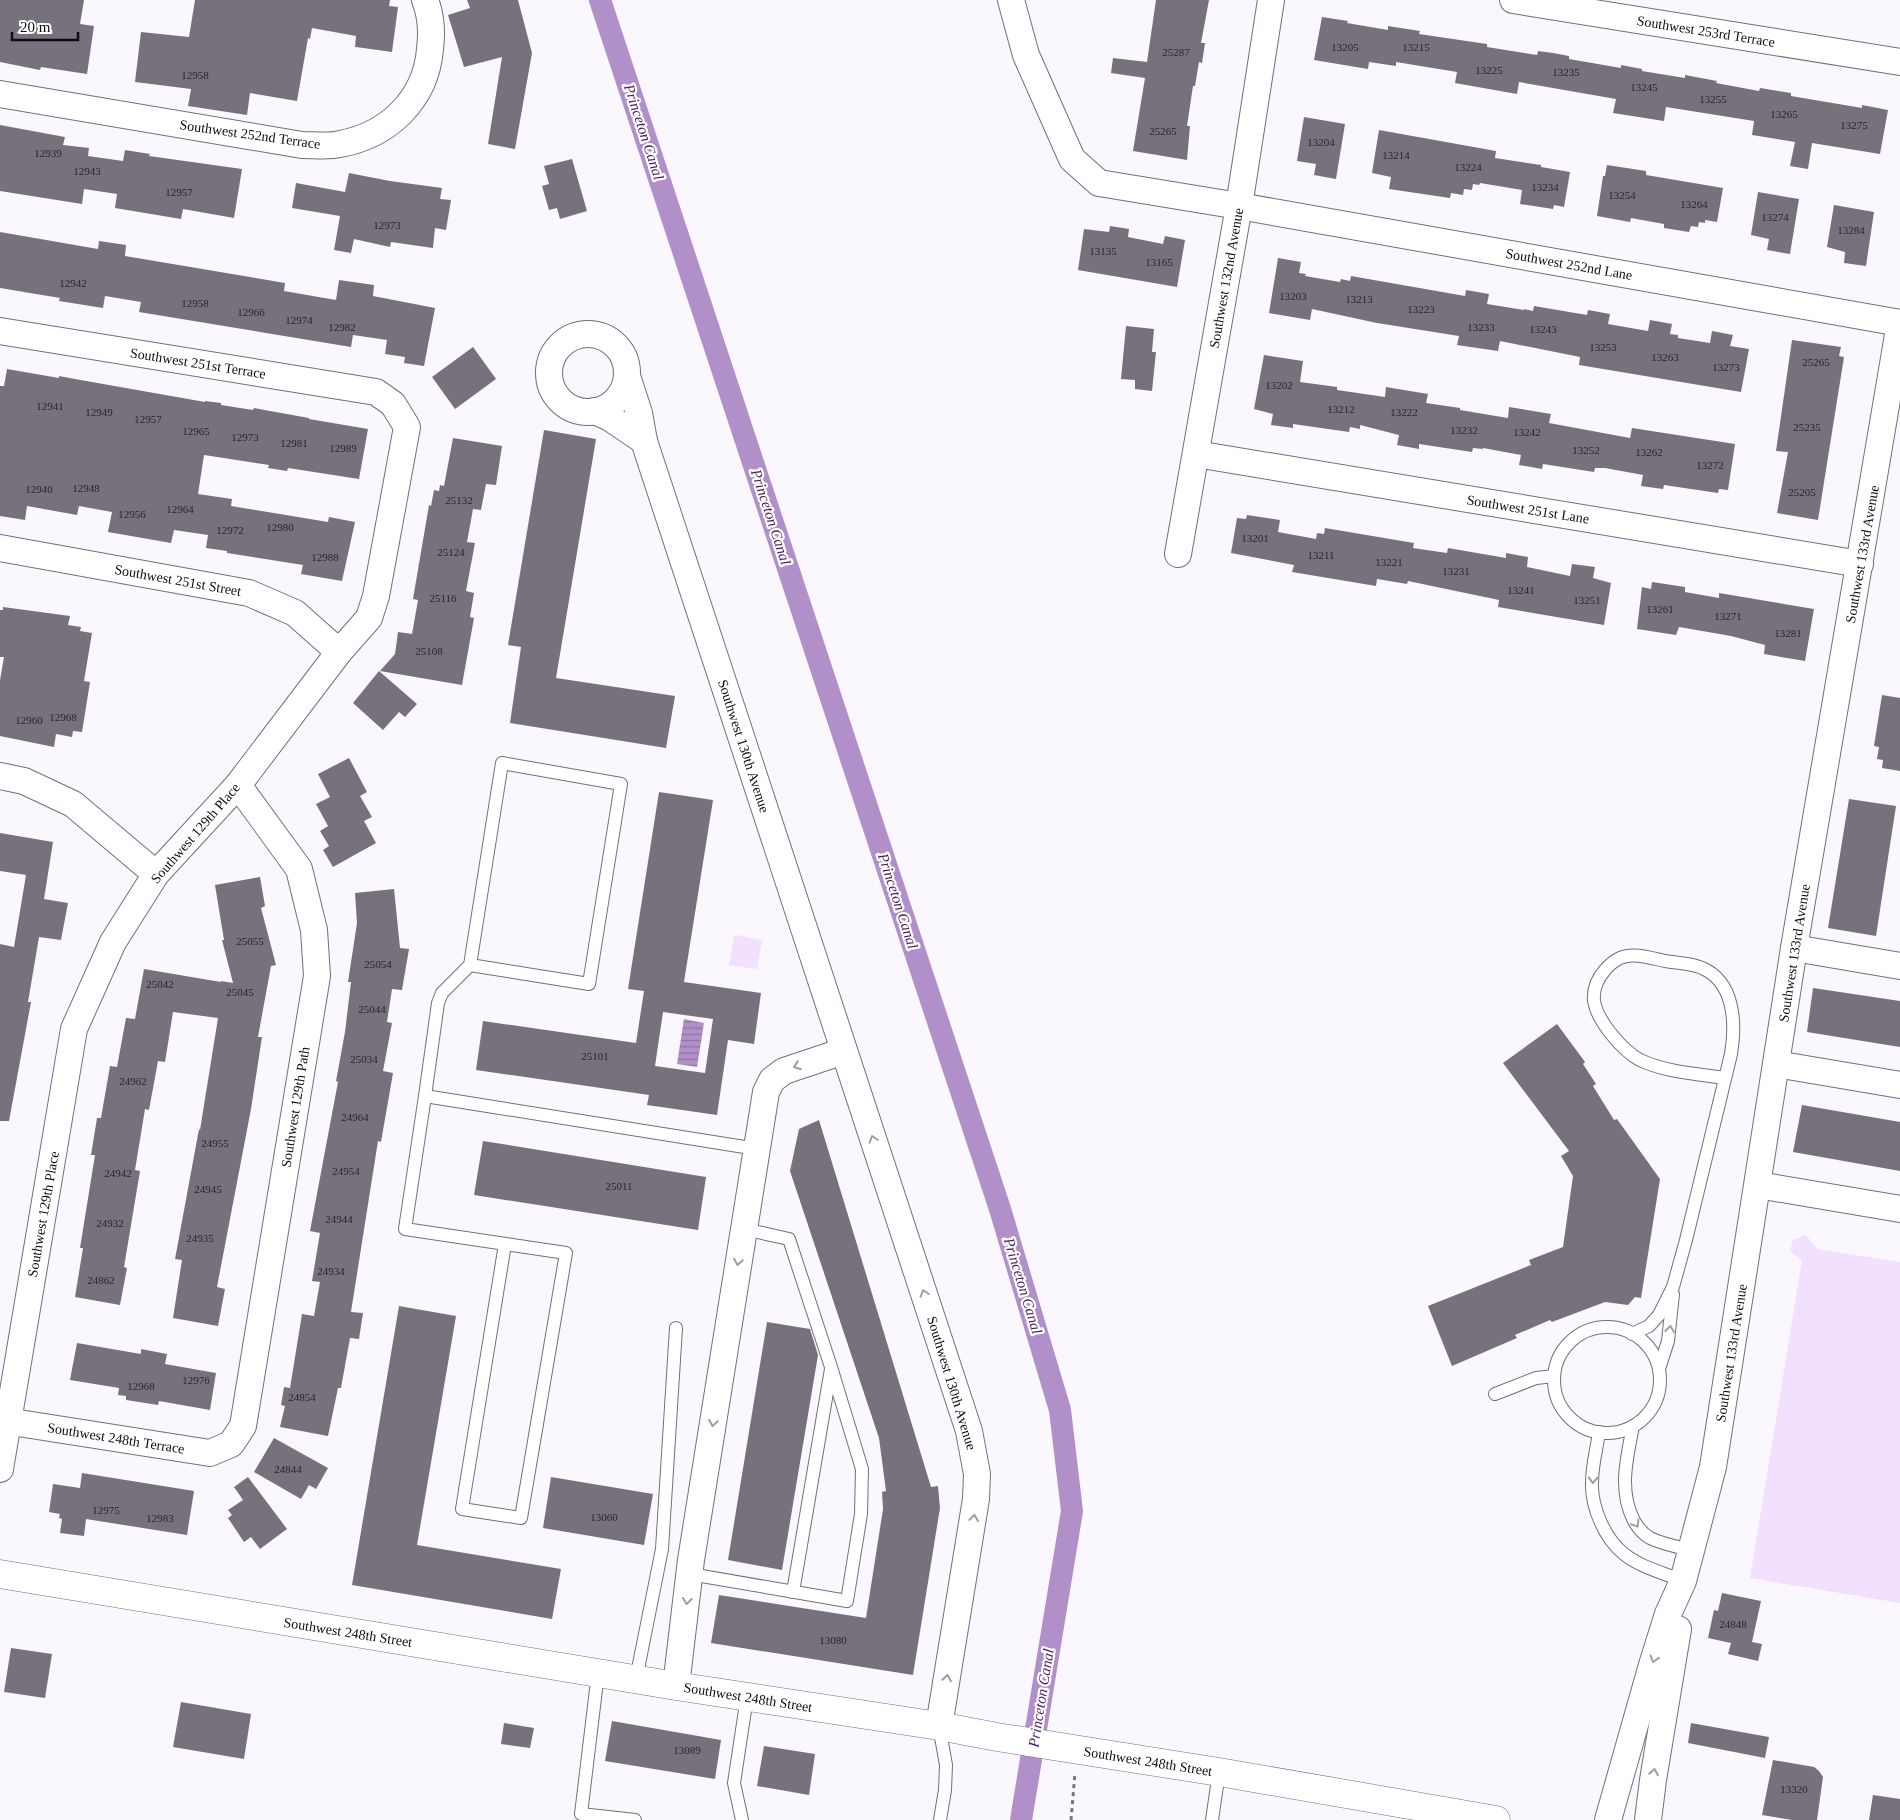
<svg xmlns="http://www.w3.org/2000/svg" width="1900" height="1820" font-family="'Times New Roman',serif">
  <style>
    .park { fill: #f1e0fe }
    .water { fill: url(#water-rules) }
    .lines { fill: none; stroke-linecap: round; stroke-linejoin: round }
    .canal { stroke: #b190c9; stroke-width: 22 }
    .building { fill: #77717c; fill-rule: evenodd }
    .lane-casing { stroke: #746e79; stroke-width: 14 }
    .street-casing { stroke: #746e79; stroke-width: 28 }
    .secondary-casing { stroke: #746e79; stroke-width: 29 }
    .path { stroke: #79767c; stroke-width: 3; stroke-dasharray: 4 4; stroke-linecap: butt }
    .lane { stroke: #fff; stroke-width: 12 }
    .street { stroke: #fff; stroke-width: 26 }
    .secondary { stroke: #fff; stroke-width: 28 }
    .oneway { stroke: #9f9e9f }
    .labels { text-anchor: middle; stroke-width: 4.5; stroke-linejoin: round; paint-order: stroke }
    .number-label { font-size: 11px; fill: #28252b }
    .street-label { font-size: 14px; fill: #0e0c10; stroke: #fff }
    .water-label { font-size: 15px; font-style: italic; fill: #451a5e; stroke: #fff }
  </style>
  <defs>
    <pattern id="water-rules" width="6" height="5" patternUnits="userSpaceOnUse" patternTransform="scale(1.25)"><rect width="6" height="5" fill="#b190c9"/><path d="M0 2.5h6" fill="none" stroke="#8e74a2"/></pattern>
  </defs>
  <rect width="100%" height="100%" fill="#fbf7ff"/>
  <g class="park">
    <path d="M734 935 762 940 757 969 729 965Z"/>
    <path d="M1806 1235 1817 1249 1900 1262V1603L1750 1578 1802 1260 1790 1251 1793 1240Z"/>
  </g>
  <path class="water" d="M684 1019 704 1023 697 1067 677 1064Z"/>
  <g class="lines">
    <path class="canal" d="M600 0 1000 1209 1060 1410 1072 1511 1021 1820"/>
  </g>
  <g class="building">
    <path d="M0 0H84L80 24 94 26 87 74 41 67 40 70 0 62Z"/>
    <path d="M195 0H390L389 6 398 7 392 52 356 47H355L356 36 312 28 310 39 308 38 297 101 250 93 247 115 188 106 191 89 135 82 141 32 189 37Z"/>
    <path d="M467 0H518L532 53 515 149 488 144 502 57 464 67 448 15 470 8Z"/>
    <path d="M1156 0H1209L1201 43H1205L1202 63 1199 62 1195 86H1193L1187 126H1190L1187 160 1133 151 1145 78 1111 73 1113 58 1147 62Z"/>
    <path d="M1322 17 1348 21 1347 23 1388 30V26L1420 31 1419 34 1487 44V47L1537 55 1538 51 1553 53 1569 56V59L1621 68V65L1642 69V71L1685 78V75L1717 81 1716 83 1759 91 1760 88 1791 93V96L1862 108V105L1888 110 1880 154 1812 143 1808 169 1790 166 1795 142 1752 135 1754 121 1666 107 1664 121 1613 113 1616 99 1519 82 1517 94 1455 83 1457 72 1396 62V66L1369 62 1368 69 1314 60Z"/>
    <path d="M1304 117 1345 124 1336 179 1314 175 1316 164 1297 161Z"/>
    <path d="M0 125 65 137 63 145 89 148 88 156 123 161 125 150 150 154 149 156 242 169 234 218 183 209 181 219 115 208 117 194 84 189 82 204 0 191Z"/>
    <path d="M1379 130 1496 151 1495 158 1541 165V167L1570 172 1564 207 1554 205 1553 209 1520 204 1522 190 1480 183 1479 185 1473 184 1472 190 1464 189 1463 195 1451 193 1450 198 1389 189 1391 177 1372 173Z"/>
    <path d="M572 159 587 211 560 219 557 208 549 210 542 186 549 184 544 166Z"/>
    <path d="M1607 165 1646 171V175L1723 188 1717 222 1705 220V223L1699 222 1698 227 1691 226 1689 232 1664 228V224L1631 218 1630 222 1597 216 1603 176H1605Z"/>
    <path d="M349 173 390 181 442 188 440 199 451 200 446 230 435 228 433 248 391 242 390 247 354 239 351 253 334 250 340 216 292 208 296 183 345 192Z"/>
    <path d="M1758 192 1799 199 1790 254 1767 250 1769 239 1751 235Z"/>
    <path d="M1834 205 1874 212 1866 266 1844 263 1845 252 1827 247Z"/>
    <path d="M1110 226 1129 229 1128 237 1163 244 1165 236 1185 240 1177 287 1078 270 1084 229 1109 232Z"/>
    <path d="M0 232 98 249 99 241 126 245 125 256 285 283 284 291 336 300 339 280 374 285 373 296 435 308 424 366 404 363 405 357 385 354 387 340 353 335 351 347 139 312 141 302 105 296 103 308 59 301 60 298 0 288Z"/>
    <path d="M1278 258 1301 262 1299 273 1306 274 1305 276 1340 282 1341 279 1350 281 1351 276 1465 296 1466 290 1489 294 1487 304 1524 310V309L1533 311 1534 306 1587 315 1588 310 1610 314 1608 324 1648 331 1650 320 1672 324 1670 334 1678 335V338L1710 343 1712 331 1733 335 1730 346 1749 349 1741 392 1579 365 1580 357 1500 341 1498 351 1457 345 1459 336 1377 323 1312 309 1310 320 1269 313Z"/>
    <path d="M1126 326 1154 329 1152 352H1156L1152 391 1135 389V380L1121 379Z"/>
    <path d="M1792 340 1841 347 1839 356 1844 357 1818 520 1777 513 1788 452 1776 451Z"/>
    <path d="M473 347 496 379 455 409 432 377Z"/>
    <path d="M1264 355 1303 361 1300 382 1337 387V390L1385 397 1386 387 1428 394 1426 403 1460 408V410L1508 418 1509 407 1551 414 1549 423 1630 438 1632 428 1735 444 1728 490 1719 489 1718 493 1664 485 1663 489 1641 486 1643 475 1605 468H1595L1594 472 1543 464 1542 469 1519 465 1521 455 1483 448V449L1473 448 1472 452 1419 444V449L1397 445 1399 435 1360 425V429L1350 427 1349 432 1293 424V428L1271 425 1273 414 1254 409Z"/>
    <path d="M7 369 59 378V376L75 379 205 402V401L221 403V405L253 410 254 408 270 411 309 418V419L368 429 359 479 288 468 287 471 268 468 269 465 204 455 198 494 232 499 231 506 328 522 329 517 355 522 342 581 301 574 303 565 227 553V551L206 548 208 535 174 530 171 543 108 532 112 512 79 506 77 515 27 506 25 520 0 516V386H4Z"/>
    <path d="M544 430 596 439 556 678 675 696 666 748 510 723 521 647 508 645Z"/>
    <path d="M453 438 502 446 496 485 486 484 481 510 473 509 467 542 475 543 466 591 474 593 470 617 474 618 462 685 380 671 395 654 398 632 412 634 418 600 413 599 429 505 431 506 434 490 439 491 440 485 444 486Z"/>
    <path d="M1247 515 1280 520 1278 532 1316 539 1317 533 1324 534 1325 528 1414 543 1413 548 1447 553 1448 548 1506 558V553L1528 557 1527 567 1570 576 1572 564 1595 567 1593 578 1611 583 1604 625 1498 607 1499 600 1408 581 1407 584 1377 579 1376 586 1292 572 1294 565 1231 553 1237 518 1246 519Z"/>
    <path d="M1652 582 1685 587V592L1719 598V593L1814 609 1805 661 1764 654 1765 645 1731 636 1679 627 1676 635 1637 629 1642 587 1651 589Z"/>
    <path d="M3 607 70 616 68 625 81 627 80 631 92 633 84 681 90 682 82 732 73 731 72 737 56 734 54 747 0 736V680L4 657H0V610H3Z"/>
    <path d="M379 671 417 704 405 717 399 712 383 730 353 703Z"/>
    <path d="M1882 695 1900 698V771L1882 768 1883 760 1877 759 1879 747 1874 746Z"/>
    <path d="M349 758 367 792 360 796 372 817 364 821 376 843 333 867 323 850 329 846 320 831 328 826 316 804 330 797 318 774Z"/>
    <path d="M659 792 713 800 684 982 761 993 754 1044 728 1040 717 1115 647 1105 649 1095 476 1070 483 1021 636 1043 644 991 628 989ZM663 1012 713 1019 705 1073 655 1066Z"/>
    <path d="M1849 799 1896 806 1876 936 1828 928Z"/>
    <path d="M0 833 53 842 44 899 68 903 61 940 39 937 28 1002H31L9 1121H0V944L14 947 26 875 0 871Z"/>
    <path d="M260 877 265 906 261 908 276 965 271 966 258 1037H262L251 1109 217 1287 225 1289 218 1326 173 1318 182 1260 175 1259 199 1129 200 1130 218 1018 173 1012 165 1062 158 1061 149 1110 145 1109 135 1170 140 1171 124 1267 127 1268 120 1305 75 1297 83 1248H80L95 1155H91L97 1118H101L110 1066 117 1067 126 1018 135 1019 144 969 221 982V981L233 983 222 940H224L215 885Z"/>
    <path d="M394 889 400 948 409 949 402 990 392 989 387 1022 392 1023 383 1071 393 1073 381 1142 378 1141 351 1312 363 1313 359 1339 350 1338 341 1388H338L328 1436 280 1427 285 1406 281 1405 284 1387 290 1388 302 1314 314 1316 320 1282 312 1281 320 1233 310 1231 338 1082 336 1081 345 1032 351 982H348L357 923 355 893Z"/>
    <path d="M1813 988 1900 1001V1047L1807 1032Z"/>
    <path d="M1557 1024 1585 1062 1583 1064 1596 1084 1593 1086 1614 1120 1617 1119 1660 1179 1641 1298 1635 1297 1628 1305 1605 1302 1552 1322 1550 1320 1515 1335 1517 1338 1452 1366 1428 1306 1531 1265 1529 1260 1563 1247 1573 1176 1561 1156 1569 1151 1503 1063Z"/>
    <path d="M1802 1105 1900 1122V1171L1793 1152Z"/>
    <path d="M819 1120 931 1487 938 1486 940 1508 913 1675 711 1643 719 1595 866 1618 883 1509 882 1492 886 1491 879 1438 790 1171 799 1129Z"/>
    <path d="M483 1141 706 1177 698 1230 474 1195Z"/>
    <path d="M399 1306 456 1316 417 1545 561 1569 552 1619 352 1585Z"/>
    <path d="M767 1322 810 1329 818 1355 782 1570 728 1560Z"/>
    <path d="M77 1343 141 1354V1349L167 1354 165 1364 216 1373 210 1410 159 1401 158 1405 126 1400V1396L118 1395 119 1388 70 1380Z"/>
    <path d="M274 1438 328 1468 316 1489 309 1485 301 1499 254 1472Z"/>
    <path d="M82 1473 194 1491 187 1535 86 1519 84 1536 60 1533 62 1519 59 1518 60 1514 49 1512 53 1484 80 1488Z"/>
    <path d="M248 1477 287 1529 260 1549 251 1537 244 1542 228 1518 232 1515 228 1510 243 1500 234 1487Z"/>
    <path d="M551 1477 653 1494 644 1545 543 1528Z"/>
    <path d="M1722 1593 1761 1601 1752 1642 1762 1644 1758 1661 1728 1654 1731 1643 1708 1638 1714 1610 1718 1611Z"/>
    <path d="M11 1648 52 1654 45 1698 4 1692Z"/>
    <path d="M181 1702 251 1714 244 1759 173 1747Z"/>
    <path d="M612 1721 721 1740 715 1779 605 1761Z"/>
    <path d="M504 1723 534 1728 530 1748 501 1744Z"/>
    <path d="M1691 1723 1769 1737 1765 1758 1688 1743Z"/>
    <path d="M764 1746 815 1754 809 1795 757 1786Z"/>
    <path d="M1773 1760 1814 1767 1819 1771 1823 1777 1817 1820H1792L1762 1815Z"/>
    <path d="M1873 1795 1900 1799V1820H1869Z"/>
  </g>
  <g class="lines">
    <g class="lane-casing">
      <g id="lane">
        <path d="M470 965 589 984 621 784 502 763 470 965 442 993 438 1003 425 1096 757 1149"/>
        <path d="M425 1096 405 1229 566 1253 521 1518 462 1509 505 1244"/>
        <circle cx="1607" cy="1380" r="53"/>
        <path d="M1632 1334 1649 1326 1659 1315 1673 1287 1686 1240 1731 1054C1736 1024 1735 982 1702 968 1691 963 1676 963 1665 961 1651 958 1634 952 1620 958 1614 961 1609 965 1605 970 1597 979 1593 990 1594 1001 1597 1021 1623 1051 1640 1060 1665 1072 1698 1074 1725 1078"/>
        <path d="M1659 1369 1668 1341 1673 1294"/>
        <path d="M1495 1394 1536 1378 1554 1376"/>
        <path d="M1633 1426C1627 1458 1618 1490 1634 1521 1638 1528 1643 1534 1650 1538 1662 1544 1678 1547 1691 1550"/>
        <path d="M1599 1432C1597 1448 1592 1465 1592 1482 1591 1506 1604 1538 1624 1554 1640 1567 1664 1573 1683 1581"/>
        <path d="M690 1574 847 1601 861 1514 862 1469 831 1367 789 1239 744 1229"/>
        <path d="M793 1592 831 1369"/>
        <path d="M598 1673 581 1814 635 1820"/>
        <path d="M636 1679 662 1549 676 1328"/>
        <path d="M939 1726 946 1765 945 1790 940 1820"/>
        <path d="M742 1820 734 1783 747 1697"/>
        <path d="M1212 1820 1219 1772"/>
      </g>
    </g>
    <g class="street-casing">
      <g id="street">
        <path d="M1011 0 1026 55 1072 159 1099 183 1239 206 1900 323"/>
        <path d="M1513 0 1900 62"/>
        <path d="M0 94 302 145C315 145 328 147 340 144 389 135 426 99 430 49 432 33 431 15 425 0"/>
        <path d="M0 331 376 392 393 404 407 427 376 596 369 618 339 652 238 785 156 874 113 942 74 1029 0 1469"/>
        <circle cx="588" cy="373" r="39"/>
        <path d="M627 376 639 413 644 441 969 1431 977 1474 976 1499 939 1726"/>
        <path d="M595 411 610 418 644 441"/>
        <path d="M1196 454 1860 564"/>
        <path d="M0 548 249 593 295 613 339 652"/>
        <path d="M1178 554 1239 206 1271 0"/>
        <path d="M0 776 24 781 73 804 156 874"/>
        <path d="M1794 948 1900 966"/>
        <path d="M1776 1064 1900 1085"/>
        <path d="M1758 1185 1900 1209"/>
        <path d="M0 1420 210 1453 231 1444 243 1426 317 976 314 930 299 869 238 785"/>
        <path d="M676 1686 691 1560 766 1092 772 1080 784 1071 844 1051"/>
        <path d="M1608 1820 1652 1665 1668 1614 1683 1581 1713 1467 1794 948 1900 323"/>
        <path d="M1648 1820 1653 1780 1678 1629"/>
      </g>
    </g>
    <g class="secondary-casing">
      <path id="secondary" d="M0 1574 676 1686 939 1726 997 1737 1219 1772 1496 1820"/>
    </g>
    <path class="path" d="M1071 1820 1075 1773"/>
    <use href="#lane" class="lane"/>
    <use href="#street" class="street"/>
    <use href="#secondary" class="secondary"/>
  </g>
  <defs><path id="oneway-chevron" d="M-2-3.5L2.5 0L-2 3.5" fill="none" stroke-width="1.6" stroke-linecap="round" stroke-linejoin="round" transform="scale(1.25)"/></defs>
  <g class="oneway">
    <use href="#oneway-chevron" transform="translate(797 1066) rotate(160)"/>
    <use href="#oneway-chevron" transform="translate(873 1139) rotate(-108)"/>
    <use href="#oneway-chevron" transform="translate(738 1262) rotate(99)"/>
    <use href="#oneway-chevron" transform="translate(924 1293) rotate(-108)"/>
    <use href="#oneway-chevron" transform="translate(1670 1329) rotate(-83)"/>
    <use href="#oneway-chevron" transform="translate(713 1423) rotate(99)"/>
    <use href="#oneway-chevron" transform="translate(1593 1480) rotate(92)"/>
    <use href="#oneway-chevron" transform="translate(974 1518) rotate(-82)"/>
    <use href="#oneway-chevron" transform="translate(1636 1524) rotate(58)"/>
    <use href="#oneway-chevron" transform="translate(687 1601) rotate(96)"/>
    <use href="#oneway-chevron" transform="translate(1654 1659) rotate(107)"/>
    <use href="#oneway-chevron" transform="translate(947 1678) rotate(-81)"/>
    <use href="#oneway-chevron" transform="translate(1654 1772) rotate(-80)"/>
  </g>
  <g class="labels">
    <g class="number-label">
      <text x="1345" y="51">13205</text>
      <text x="1416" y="51">13215</text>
      <text x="1176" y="56">25287</text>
      <text x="1489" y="74">13225</text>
      <text x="1566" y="76">13235</text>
      <text x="195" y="79">12958</text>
      <text x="1644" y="91">13245</text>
      <text x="1713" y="103">13255</text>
      <text x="1784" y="118">13265</text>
      <text x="1854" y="129">13275</text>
      <text x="1163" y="135">25265</text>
      <text x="1321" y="146">13204</text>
      <text x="48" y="157">12939</text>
      <text x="1396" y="159">13214</text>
      <text x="1468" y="171">13224</text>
      <text x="87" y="175">12943</text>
      <text x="1545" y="191">13234</text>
      <text x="179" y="196">12957</text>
      <text x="1622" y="199">13254</text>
      <text x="1694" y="208">13264</text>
      <text x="1775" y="221">13274</text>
      <text x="387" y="229">12973</text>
      <text x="1851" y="234">13284</text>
      <text x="1103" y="255">13135</text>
      <text x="1159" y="266">13165</text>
      <text x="73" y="287">12942</text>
      <text x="1293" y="300">13203</text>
      <text x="1359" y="303">13213</text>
      <text x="195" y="307">12958</text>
      <text x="1421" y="313">13223</text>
      <text x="251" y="316">12966</text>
      <text x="299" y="324">12974</text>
      <text x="342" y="331">12982</text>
      <text x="1481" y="331">13233</text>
      <text x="1543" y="333">13243</text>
      <text x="1603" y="351">13253</text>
      <text x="1665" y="361">13263</text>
      <text x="1816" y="366">25265</text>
      <text x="1726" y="371">13273</text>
      <text x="1279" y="389">13202</text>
      <text x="50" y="410">12941</text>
      <text x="1341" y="413">13212</text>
      <text x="99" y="416">12949</text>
      <text x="1404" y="416">13222</text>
      <text x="148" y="423">12957</text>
      <text x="1807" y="431">25235</text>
      <text x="1464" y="434">13232</text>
      <text x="196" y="435">12965</text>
      <text x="1527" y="436">13242</text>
      <text x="245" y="441">12973</text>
      <text x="294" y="447">12981</text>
      <text x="343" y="452">12989</text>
      <text x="1586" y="454">13252</text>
      <text x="1649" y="456">13262</text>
      <text x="1710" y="469">13272</text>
      <text x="86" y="492">12948</text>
      <text x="39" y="493">12940</text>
      <text x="1802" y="496">25205</text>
      <text x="459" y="504">25132</text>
      <text x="180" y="513">12964</text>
      <text x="132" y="518">12956</text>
      <text x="280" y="531">12980</text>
      <text x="230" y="534">12972</text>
      <text x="1255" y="542">13201</text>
      <text x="451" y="556">25124</text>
      <text x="1321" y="559">13211</text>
      <text x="325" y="561">12988</text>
      <text x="1389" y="566">13221</text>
      <text x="1456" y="575">13231</text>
      <text x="1521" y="594">13241</text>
      <text x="443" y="602">25116</text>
      <text x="1587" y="604">13251</text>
      <text x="1660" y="613">13261</text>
      <text x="1728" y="620">13271</text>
      <text x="1788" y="637">13281</text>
      <text x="429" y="655">25108</text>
      <text x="63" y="721">12968</text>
      <text x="29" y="724">12960</text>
      <text x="250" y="945">25055</text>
      <text x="378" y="968">25054</text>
      <text x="160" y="988">25042</text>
      <text x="240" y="996">25045</text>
      <text x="372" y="1013">25044</text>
      <text x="595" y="1060">25101</text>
      <text x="364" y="1063">25034</text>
      <text x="133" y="1085">24962</text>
      <text x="355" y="1121">24964</text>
      <text x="215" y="1147">24955</text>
      <text x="346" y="1175">24954</text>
      <text x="118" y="1177">24942</text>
      <text x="619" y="1190">25011</text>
      <text x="208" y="1193">24945</text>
      <text x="339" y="1223">24944</text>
      <text x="110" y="1227">24932</text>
      <text x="200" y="1242">24935</text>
      <text x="331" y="1275">24934</text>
      <text x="101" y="1284">24862</text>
      <text x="196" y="1384">12976</text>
      <text x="141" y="1390">12968</text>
      <text x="302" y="1401">24854</text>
      <text x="288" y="1473">24844</text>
      <text x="106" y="1514">12975</text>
      <text x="604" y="1521">13060</text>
      <text x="160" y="1522">12983</text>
      <text x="1733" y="1628">24848</text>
      <text x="833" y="1644">13080</text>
      <text x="687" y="1754">13089</text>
      <text x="1794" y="1793">13320</text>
    </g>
    <g class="street-label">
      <text transform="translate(1706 31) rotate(9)" y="5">Southwest 253rd Terrace</text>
      <text transform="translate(250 134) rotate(8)" y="5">Southwest 252nd Terrace</text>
      <text transform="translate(1569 264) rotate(10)" y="5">Southwest 252nd Lane</text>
      <text transform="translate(1226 278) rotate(-80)" y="5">Southwest 132nd Avenue</text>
      <text transform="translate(198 363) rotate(9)" y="5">Southwest 251st Terrace</text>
      <text transform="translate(1528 509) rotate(9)" y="5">Southwest 251st Lane</text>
      <text transform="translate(1862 554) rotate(-80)" y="5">Southwest 133rd Avenue</text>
      <text transform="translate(178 580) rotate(10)" y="5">Southwest 251st Street</text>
      <text transform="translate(744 746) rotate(72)" y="5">Southwest 130th Avenue</text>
      <text transform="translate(195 833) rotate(-49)" y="5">Southwest 129th Place</text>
      <text transform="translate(1794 953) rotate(-81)" y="5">Southwest 133rd Avenue</text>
      <text transform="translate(295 1107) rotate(-81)" y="5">Southwest 129th Path</text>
      <text transform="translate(43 1214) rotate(-80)" y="5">Southwest 129th Place</text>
      <text transform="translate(1731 1353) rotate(-81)" y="5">Southwest 133rd Avenue</text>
      <text transform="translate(952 1383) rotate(73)" y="5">Southwest 130th Avenue</text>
      <text transform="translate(116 1438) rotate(9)" y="5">Southwest 248th Terrace</text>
      <text transform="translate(348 1632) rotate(9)" y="5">Southwest 248th Street</text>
      <text transform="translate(748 1697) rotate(9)" y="5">Southwest 248th Street</text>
      <text transform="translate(1148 1761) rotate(9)" y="5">Southwest 248th Street</text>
    </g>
    <g class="water-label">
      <text transform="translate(644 132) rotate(72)" y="5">Princeton Canal</text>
      <text transform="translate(771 517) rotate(72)" y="5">Princeton Canal</text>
      <text transform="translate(898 901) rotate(72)" y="5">Princeton Canal</text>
      <text transform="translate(1023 1286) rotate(73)" y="5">Princeton Canal</text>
      <text transform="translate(1041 1698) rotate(-81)" y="5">Princeton Canal</text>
    </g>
  </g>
  <path d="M12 32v8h66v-8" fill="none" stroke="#0e0c10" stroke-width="2.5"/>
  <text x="20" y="32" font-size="15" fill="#0e0c10" stroke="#ffffff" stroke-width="4" paint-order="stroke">20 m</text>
</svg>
